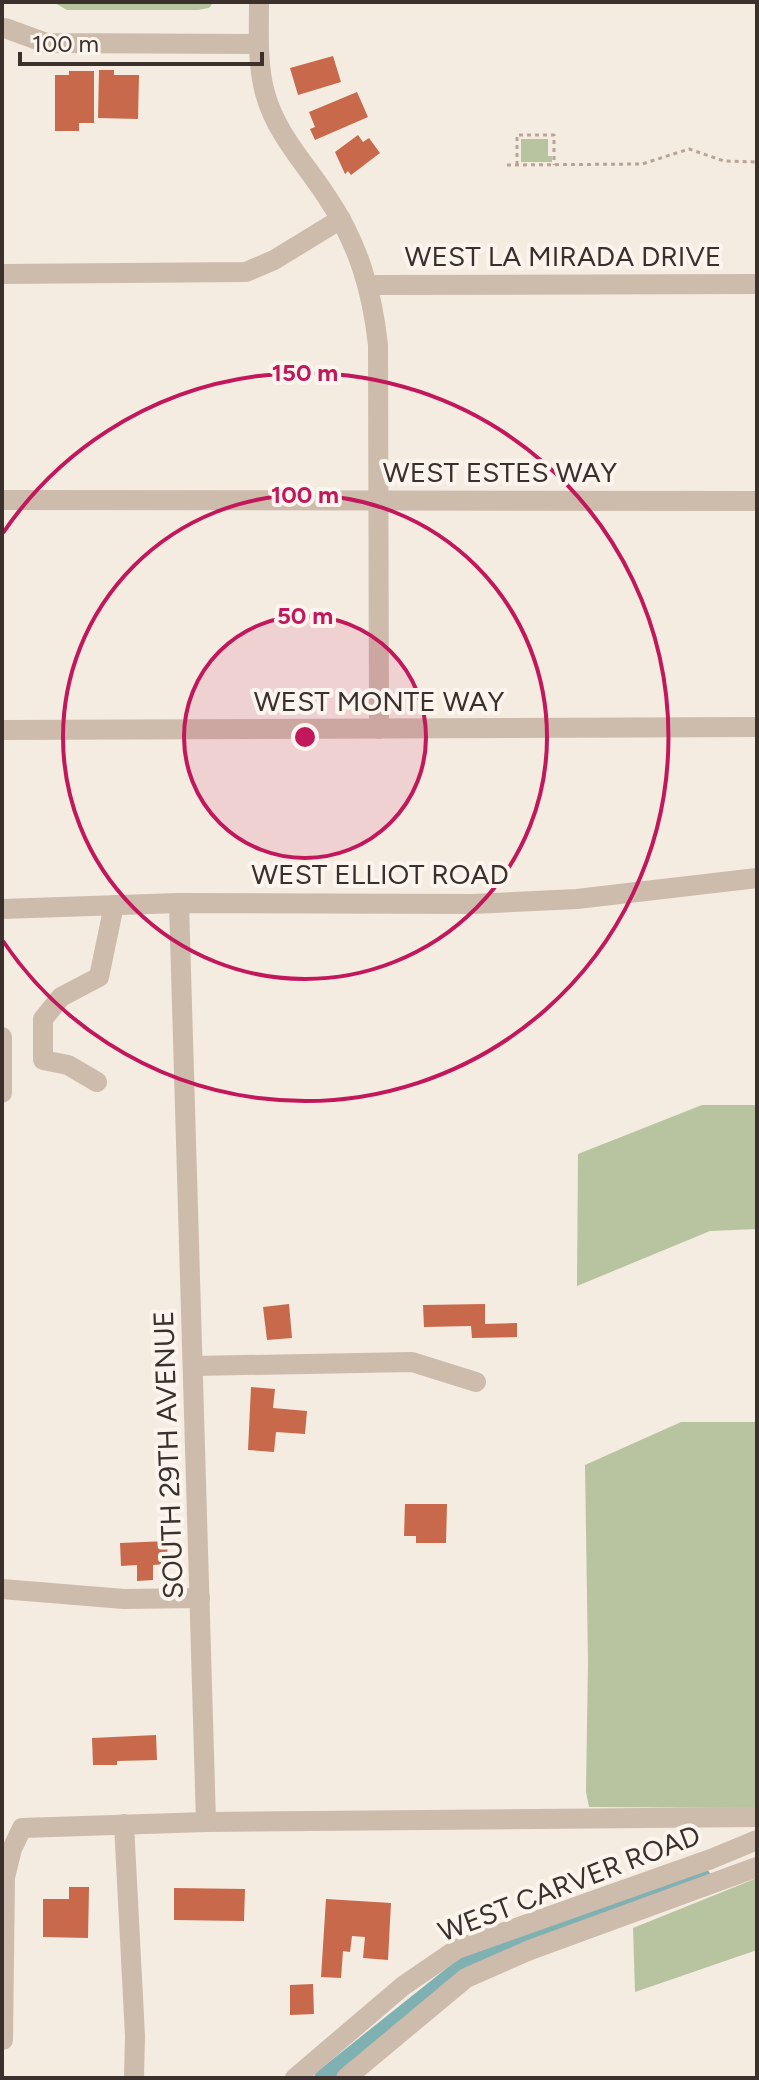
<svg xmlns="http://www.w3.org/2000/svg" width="759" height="2080" font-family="Figtree,sans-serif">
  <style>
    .green { fill: #b8c4a0 }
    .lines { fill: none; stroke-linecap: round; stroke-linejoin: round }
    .canal { stroke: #7fb0b2; stroke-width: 16 }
    .building { fill: #c8694b }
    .path { stroke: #b9a596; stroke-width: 3; stroke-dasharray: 4 4; stroke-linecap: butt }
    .minor { stroke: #cdbbac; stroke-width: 20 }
    .ring { fill: none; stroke: #c2185b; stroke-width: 4 }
    .labels { text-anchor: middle; stroke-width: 8; stroke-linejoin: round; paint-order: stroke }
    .street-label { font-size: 28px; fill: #3b302b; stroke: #fbf5ee }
    .centre { fill: #c2185b; stroke: #fbf5ee; stroke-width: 4 }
    .ring-label { font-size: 24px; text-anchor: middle; font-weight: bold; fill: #c2185b; stroke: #fbf5ee; stroke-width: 8; stroke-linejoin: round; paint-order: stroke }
  </style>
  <rect width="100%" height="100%" fill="#f4ebe1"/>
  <g class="green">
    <path d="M53 2H214L209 8 198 10H67Z"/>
    <path d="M521 139H548V156H552V162H521Z"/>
    <path d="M702 1105H757V1229L710 1231 577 1286 578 1154Z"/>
    <path d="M681 1422H757V1808L589 1807 586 1792 588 1662 585 1465Z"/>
    <path d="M757 1878V1950L635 1992 633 1928Z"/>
  </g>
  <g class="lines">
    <path class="canal" d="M322 2078 466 1963 703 1877"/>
  </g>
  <g class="building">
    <path d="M333 56 341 82 298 95 290 68Z"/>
    <path d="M99 70H114V75H139L138 119 98 118Z"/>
    <path d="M69 71H94V123H79V131H55V75H69Z"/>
    <path d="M357 92 368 117 315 140 310 129 315 127 309 112Z"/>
    <path d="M358 135 363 142 369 138 380 153 351 175 348 171 345 174 335 152Z"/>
    <path d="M289 1304 292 1338 267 1340 263 1307Z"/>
    <path d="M485 1304V1324L517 1323V1337L472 1338 471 1326 424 1327 423 1305Z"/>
    <path d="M251 1387 275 1389 273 1408 307 1411 305 1434 276 1432 274 1452 248 1450Z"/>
    <path d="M405 1504H447L446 1543H416V1536H404Z"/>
    <path d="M167 1541 168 1564 153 1565V1580L137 1581V1565L121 1566 120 1543Z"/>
    <path d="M156 1735 157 1760 117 1761V1765H93L92 1738Z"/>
    <path d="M69 1887H89L88 1938 43 1937V1899H69Z"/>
    <path d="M174 1888 245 1889 244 1921 174 1920Z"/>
    <path d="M326 1899 391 1903 388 1960 363 1958 365 1937 352 1936 350 1952 343 1951 341 1978 321 1977Z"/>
    <path d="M313 1984 314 2014 290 2015V1985Z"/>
  </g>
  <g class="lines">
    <g class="path">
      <path d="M507 165 642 164 689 149 724 161 757 162"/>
      <path d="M517 165V135H554V165"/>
    </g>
    <g class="minor">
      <path d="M259 2C259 32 257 64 265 93 276 134 305 163 327 197 358 243 372 290 378 345L379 729"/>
      <path d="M5 28 46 43 258 44"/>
      <path d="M2 274 246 272 274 260 341 219"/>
      <path d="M369 285 757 284"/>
      <path d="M2 500 757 501"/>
      <path d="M2 730 757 727"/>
      <path d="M179 903 206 1822"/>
      <path d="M2 909 179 903 473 904 577 899 757 878"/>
      <path d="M2 1037V1093"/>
      <path d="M97 1082 68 1065 43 1060V1019L61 997 99 977 114 905"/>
      <path d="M193 1366 412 1362 476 1382"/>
      <path d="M2 1589 124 1599 200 1598"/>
      <path d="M124 1824 135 2036 134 2078"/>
      <path d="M3 2040 5 1877 12 1849 22 1828 206 1822 757 1817"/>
      <path d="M295 2078 403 1986 457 1949 711 1859 757 1840"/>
      <path d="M346 2078 466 1978 530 1950 757 1867"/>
    </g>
  </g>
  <circle cx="305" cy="737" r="121" fill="#c2185b" fill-opacity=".12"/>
  <g class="ring">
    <circle cx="305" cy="737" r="121"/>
    <circle cx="305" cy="737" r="242"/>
    <path d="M3 533A364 364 0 1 1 3 941"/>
  </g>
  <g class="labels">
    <g class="street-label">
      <text x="563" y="266">WEST LA MIRADA DRIVE</text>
      <text x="500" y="482">WEST ESTES WAY</text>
      <text x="379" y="711">WEST MONTE WAY</text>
      <text x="380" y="884">WEST ELLIOT ROAD</text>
      <text transform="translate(168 1455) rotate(-92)" y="10">SOUTH 29TH AVENUE</text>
      <text transform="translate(569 1883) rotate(-21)" y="10">WEST CARVER ROAD</text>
    </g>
  </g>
  <circle cx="305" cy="737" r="12" class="centre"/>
  <g class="ring-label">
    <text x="305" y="381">150 m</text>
    <text x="305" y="503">100 m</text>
    <text x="305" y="624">50 m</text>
  </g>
  <rect width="759" height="2080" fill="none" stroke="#3b302b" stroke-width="8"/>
  <path d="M20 52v12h242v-12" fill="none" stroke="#3b302b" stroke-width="4"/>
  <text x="32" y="52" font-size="24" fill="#3b302b" stroke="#fbf5ee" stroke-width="6" paint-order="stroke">100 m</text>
</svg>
